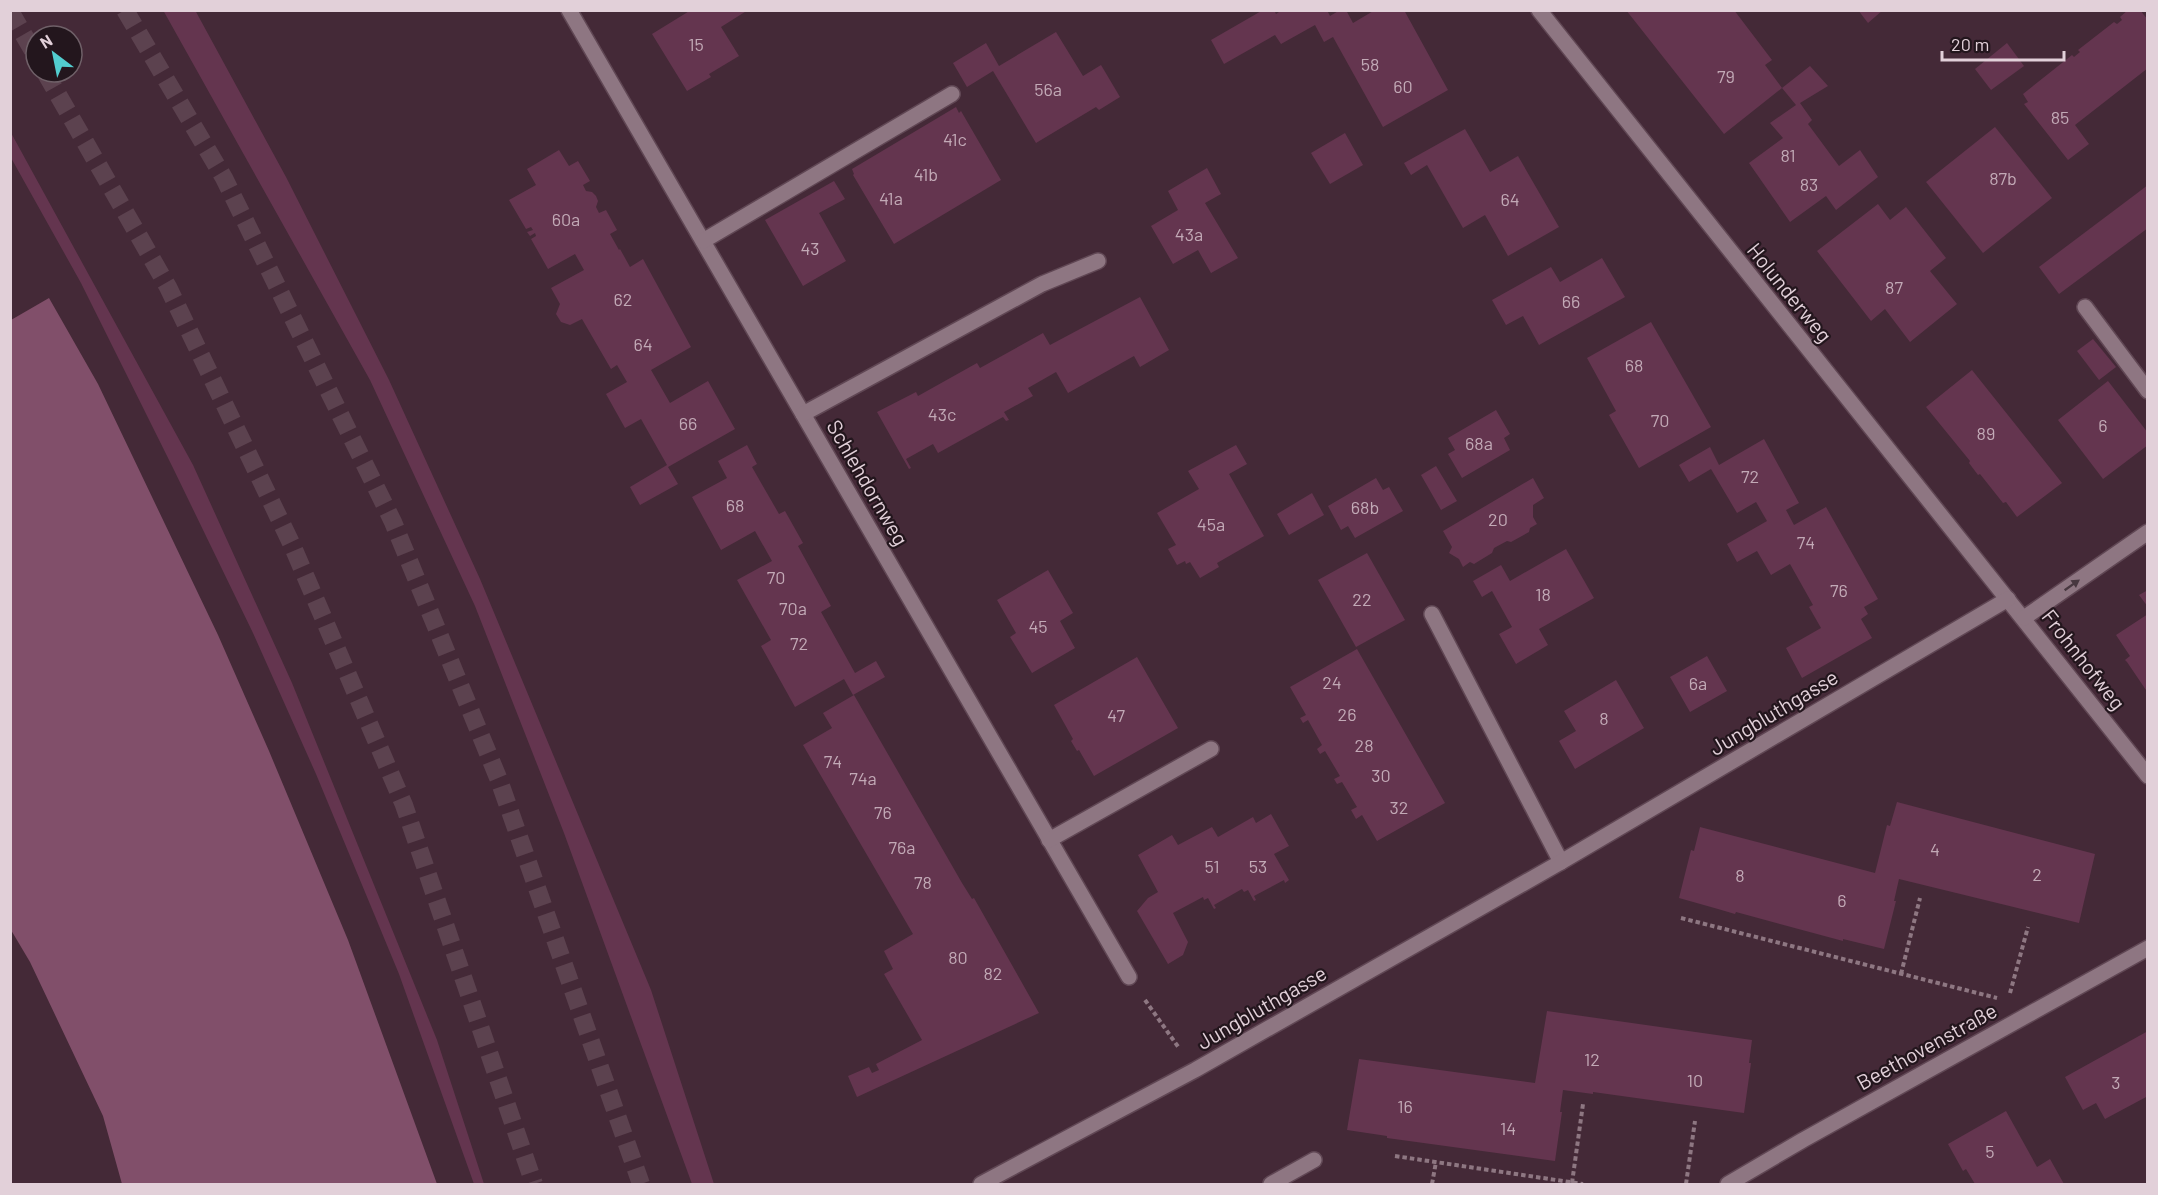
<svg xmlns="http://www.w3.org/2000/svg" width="2158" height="1195" font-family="Barlow,sans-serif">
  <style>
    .forest { fill: #814f6a }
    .building { fill: #64354f }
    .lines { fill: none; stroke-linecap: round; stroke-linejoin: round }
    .highway-tunnel { stroke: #5c424f; stroke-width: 18; stroke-dasharray: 18 9; stroke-linecap: butt }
    .minor-casing { stroke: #604754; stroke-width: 18 }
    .path { stroke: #8e7782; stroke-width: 4; stroke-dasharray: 4.5 3; stroke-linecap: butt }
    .minor { stroke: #8e7682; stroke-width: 15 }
    .oneway { fill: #483840 }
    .labels { text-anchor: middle; stroke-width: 4.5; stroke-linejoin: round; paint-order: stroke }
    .number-label { font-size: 18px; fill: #c2a9b6 }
    .street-label { font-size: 21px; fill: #e2d0d9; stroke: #23161d }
  </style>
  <rect width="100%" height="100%" fill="#442937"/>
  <path class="forest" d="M49 298 98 384 218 635 269 751 348 940 437 1184H122L103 1116 30 962 11 930V320Z"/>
  <g class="building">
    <path d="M163 10H195L286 177 389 380 480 579 651 990 714 1184H692L564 833 475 606 370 380Z"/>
    <path d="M691 10H748L721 27 739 56 709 74 711 77 687 91 652 34Z"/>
    <path d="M1263 10H1274L1276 14 1282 10H1327L1330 16 1340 10H1346L1353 23 1375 10H1404L1448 90 1383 127 1333 37 1324 42 1315 25 1281 44 1275 35 1224 64 1211 40Z"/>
    <path d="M1626 10H1734L1772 60 1765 65 1782 88 1724 134Z"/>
    <path d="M1858 10H1883L1868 23Z"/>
    <path d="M2128 10H2140L2148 20V68L2075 125 2089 144 2068 160 2024 104 2028 102 2023 94 2072 55 2074 57 2080 52 2078 50 2114 22 2117 24 2122 20 2120 17Z"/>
    <path d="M1056 32 1083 76 1101 65 1120 97 1099 110 1096 107 1036 143 993 71 967 87 953 63 986 43 999 66Z"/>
    <path d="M2007 43 2024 66 1991 90 1975 69Z"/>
    <path d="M1810 66 1828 86 1800 103 1812 120 1808 124 1839 166 1860 150 1878 177 1836 210 1826 196 1790 222 1749 163 1783 138 1770 123 1796 105 1782 88Z"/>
    <path d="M956 107 959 113 961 111 1001 180 894 244 853 175 854 174 852 169Z"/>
    <path d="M1995 127 2052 198 1983 253 1926 182Z"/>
    <path d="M1465 129 1490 172 1518 156 1559 227 1508 256 1485 215 1463 228 1427 165 1411 175 1404 163Z"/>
    <path d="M10 131 193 465 292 683 437 1040 484 1184H474L399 974 316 774 253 633 174 470 81 283 10 156Z"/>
    <path d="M1345 133 1363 165 1330 184 1311 153Z"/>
    <path d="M559 150 569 166 578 161 590 181 583 185 586 191 592 192 596 196 598 201 596 207 599 213 606 210 617 230 610 234 619 250 620 249 630 267 643 259 691 347 651 370 670 403 708 381 735 429 668 467 678 484 640 505 630 487 667 465 641 419 625 428 606 394 627 382 617 365 611 369 582 319 570 325 561 322 556 314 560 304 551 288 584 270 575 254 548 269 531 239 536 236 535 233 530 236 527 232 533 230 531 227 526 229 509 200 536 185 527 169Z"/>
    <path d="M1207 168 1221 194 1205 203 1238 258 1211 273 1198 250 1173 264 1151 226 1178 210 1168 191Z"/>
    <path d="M834 181 845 199 819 213 846 261 803 286 765 220Z"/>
    <path d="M2148 185V228L2059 294 2039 267Z"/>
    <path d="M1878 204 1890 220 1906 207 1946 258 1930 271 1957 304 1910 342 1885 309 1871 321 1817 251Z"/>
    <path d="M1602 258 1625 297 1539 345 1523 316 1506 325 1492 300 1551 267 1560 282Z"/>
    <path d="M1140 297 1169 350 1140 367 1134 356 1068 393 1056 372 1028 388 1033 396 1004 412 1009 420 1006 421 1003 417 938 453 933 444 906 459 911 468 909 469 877 412 916 392 918 396 977 363 980 368 1043 333 1050 345Z"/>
    <path d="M1651 322 1711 427 1639 468 1609 415 1616 411 1587 358Z"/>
    <path d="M2093 339 2116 367 2099 380 2077 351Z"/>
    <path d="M1972 370 2062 483 2017 517 2006 502 2003 503 1980 474 1978 475 1969 463 1970 461 1926 407Z"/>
    <path d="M2108 381 2148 433V445L2103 479 2058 420Z"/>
    <path d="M1496 410 1510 434 1504 438 1510 450 1462 478 1448 454 1455 450 1448 438Z"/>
    <path d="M1764 439 1799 503 1786 510 1794 525 1826 507 1878 599 1864 607 1868 614 1861 619 1872 638 1802 678 1786 648 1821 628 1809 607 1813 605 1790 564 1771 575 1757 551 1737 562 1727 544 1767 521 1756 502 1737 513 1711 469 1689 482 1679 465 1710 447 1719 465Z"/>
    <path d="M747 445 757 464 752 467 779 514 785 511 803 543 798 546 831 606 821 612 855 673 876 661 885 677 853 695 844 679 795 707 761 646 771 640 737 580 772 561 755 531 721 550 692 497 727 478 718 461Z"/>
    <path d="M1236 445 1247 464 1229 474 1264 536 1217 563 1219 567 1200 578 1190 562 1186 564 1185 561 1177 565 1168 549 1176 545 1157 513 1199 489 1188 471Z"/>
    <path d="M1436 466 1457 501 1441 510 1421 475Z"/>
    <path d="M1376 478 1383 490 1389 487 1403 511 1355 538 1348 526 1341 530 1328 506Z"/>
    <path d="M1533 478 1544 498 1533 505V517L1537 524 1530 528 1529 532 1511 542 1507 541 1494 548 1492 553 1474 564 1470 562 1463 567 1459 559 1449 553 1452 547 1443 531Z"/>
    <path d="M1312 493 1324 515 1289 535 1277 514Z"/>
    <path d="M1566 549 1594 598 1539 629 1548 645 1516 664 1499 634 1512 627 1492 591 1482 597 1473 581 1501 565 1510 581Z"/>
    <path d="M1367 553 1405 620 1356 647 1318 580Z"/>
    <path d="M1048 570 1073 613 1060 621 1075 648 1032 673 1010 637 1016 633 997 600Z"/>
    <path d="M2148 590V607L2139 595Z"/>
    <path d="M2148 614V693L2127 662 2125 660 2130 656 2116 635Z"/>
    <path d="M1357 649 1445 803 1377 841 1362 815 1356 819 1351 810 1357 807 1342 782 1337 784 1334 779 1340 776 1325 751 1320 754 1317 749 1322 745 1308 720 1303 723 1300 718 1306 715 1290 687Z"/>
    <path d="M1707 656 1727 691 1690 712 1670 677Z"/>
    <path d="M1137 657 1178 728 1094 776 1079 750 1077 751 1071 741 1073 739 1054 705Z"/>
    <path d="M1616 680 1644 728 1575 769 1559 741 1576 731 1564 711Z"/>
    <path d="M854 695 962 883 972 899 974 898 1039 1013 857 1097 848 1076 869 1067 872 1073 879 1070 876 1064 922 1040 884 974 893 969 884 951 913 934 803 745 832 728 823 713Z"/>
    <path d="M1897 802 2095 854 2079 923 1899 879 1894 901H1896L1884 949 1843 939V941L1736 912 1735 914 1718 909 1679 898 1691 850 1694 851 1700 827 1875 873 1887 825 1890 826Z"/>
    <path d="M1271 814 1289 846 1274 854 1289 880 1285 883 1284 880 1254 896 1256 900 1254 901 1248 890 1244 892 1242 889 1214 905 1216 908 1214 909 1208 898 1204 900 1203 897 1173 913 1188 942 1183 955 1168 964 1137 911 1148 898 1158 892 1138 855 1172 835 1178 845 1212 827 1218 837 1253 817 1256 823Z"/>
    <path d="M1547 1011 1752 1040 1749 1063H1751L1744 1113 1593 1092V1094L1563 1090 1560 1112H1562L1555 1161 1387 1138V1136L1347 1130 1359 1059 1535 1083Z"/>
    <path d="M2148 1031V1096L2105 1119 2096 1103 2083 1110 2065 1077Z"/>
    <path d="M2006 1111 2037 1167 2050 1159 2064 1184H1975L1966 1169 1963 1171 1948 1144Z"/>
  </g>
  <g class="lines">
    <g class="highway-tunnel">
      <path d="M125 10 224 178 393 522 499 780 641 1184"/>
      <path d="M10 11 36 56"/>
      <path d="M45 72 168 287 292 545 404 805 534 1184"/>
    </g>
    <g class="minor-casing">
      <g id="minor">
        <path d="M569 10 1129 977"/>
        <path d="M1539 10 2148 776"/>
        <path d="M703 241 952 94"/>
        <path d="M2085 307 2148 391"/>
        <path d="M803 414 1042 284 1098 261"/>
        <path d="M1432 614 1561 862"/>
        <path d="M2024 618 2148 532"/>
        <path d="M1049 840 1211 749"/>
        <path d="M981 1184 1195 1070 1561 862 2008 599"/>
        <path d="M1271 1184 1314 1160"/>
        <path d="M1728 1184 1803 1140 2148 948"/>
      </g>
    </g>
    <g class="path">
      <path d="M1681 918 1997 998"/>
      <path d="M1901 974 1920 898"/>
      <path d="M2010 993 2028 927"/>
      <path d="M1145 1000 1179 1048"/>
      <path d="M1395 1156 1583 1184"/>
      <path d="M1572 1183 1583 1104"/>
      <path d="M1432 1184 1436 1162"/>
      <path d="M1686 1184 1695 1121"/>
    </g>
    <use href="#minor" class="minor"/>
  </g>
  <defs><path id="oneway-solid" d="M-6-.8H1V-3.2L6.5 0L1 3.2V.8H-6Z" transform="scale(1.5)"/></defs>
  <use class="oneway" href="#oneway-solid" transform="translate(2072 585) rotate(-35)"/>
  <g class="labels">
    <g class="number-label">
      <text x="696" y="51">15</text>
      <text x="1370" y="71">58</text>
      <text x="1726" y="83">79</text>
      <text x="1403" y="93">60</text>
      <text x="1048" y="96">56a</text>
      <text x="2060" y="124">85</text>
      <text x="955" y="146">41c</text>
      <text x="1788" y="162">81</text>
      <text x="926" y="181">41b</text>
      <text x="2003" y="185">87b</text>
      <text x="1809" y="191">83</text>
      <text x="891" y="205">41a</text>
      <text x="1510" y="206">64</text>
      <text x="566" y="226">60a</text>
      <text x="1189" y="241">43a</text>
      <text x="810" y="255">43</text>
      <text x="1894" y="294">87</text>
      <text x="623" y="306">62</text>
      <text x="1571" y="308">66</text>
      <text x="643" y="351">64</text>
      <text x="1634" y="372">68</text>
      <text x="942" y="421">43c</text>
      <text x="1660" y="427">70</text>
      <text x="688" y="430">66</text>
      <text x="2103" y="432">6</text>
      <text x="1986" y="440">89</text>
      <text x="1479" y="450">68a</text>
      <text x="1750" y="483">72</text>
      <text x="735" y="512">68</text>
      <text x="1365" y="514">68b</text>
      <text x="1498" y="526">20</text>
      <text x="1211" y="531">45a</text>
      <text x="1806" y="549">74</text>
      <text x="776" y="584">70</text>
      <text x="1839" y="597">76</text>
      <text x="1543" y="601">18</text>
      <text x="1362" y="606">22</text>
      <text x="793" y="615">70a</text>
      <text x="1038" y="633">45</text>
      <text x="799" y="650">72</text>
      <text x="1332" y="689">24</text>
      <text x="1698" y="690">6a</text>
      <text x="1347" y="721">26</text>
      <text x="1116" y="722">47</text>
      <text x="1604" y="725">8</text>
      <text x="1364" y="752">28</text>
      <text x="833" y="768">74</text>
      <text x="1381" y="782">30</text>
      <text x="863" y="785">74a</text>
      <text x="1399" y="814">32</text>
      <text x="883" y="819">76</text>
      <text x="902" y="854">76a</text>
      <text x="1935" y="856">4</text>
      <text x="1212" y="873">51</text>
      <text x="1258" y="873">53</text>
      <text x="2037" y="881">2</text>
      <text x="1740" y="882">8</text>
      <text x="923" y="889">78</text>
      <text x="1842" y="907">6</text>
      <text x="958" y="964">80</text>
      <text x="993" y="980">82</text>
      <text x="1592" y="1066">12</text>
      <text x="1695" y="1087">10</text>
      <text x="2116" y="1089">3</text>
      <text x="1405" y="1113">16</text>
      <text x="1508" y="1135">14</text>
      <text x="1990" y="1158">5</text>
    </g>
    <g class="street-label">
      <text transform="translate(1789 293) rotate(51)" y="7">Holunderweg</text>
      <text transform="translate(867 483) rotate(60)" y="7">Schlehdornweg</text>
      <text transform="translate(2083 660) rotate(52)" y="7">Frohnhofweg</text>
      <text transform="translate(1774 713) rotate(-31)" y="7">Jungbluthgasse</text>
      <text transform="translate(1262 1008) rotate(-30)" y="7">Jungbluthgasse</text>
      <text transform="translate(1927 1047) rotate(-29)" y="7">Beethovenstraße</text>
    </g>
  </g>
  <rect width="2158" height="1195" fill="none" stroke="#e2d0d9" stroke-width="24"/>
  <g transform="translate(54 54) rotate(328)"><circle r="28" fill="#23161d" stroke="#6f6068" stroke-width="1.5"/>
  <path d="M0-4.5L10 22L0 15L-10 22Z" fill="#52cdcf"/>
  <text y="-9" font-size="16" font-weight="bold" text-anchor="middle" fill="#e2d0d9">N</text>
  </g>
  <path d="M1942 51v9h122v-9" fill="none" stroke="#e2d0d9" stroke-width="3"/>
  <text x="1951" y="51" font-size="18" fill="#e2d0d9" stroke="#23161d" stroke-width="4.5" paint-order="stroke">20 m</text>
</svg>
